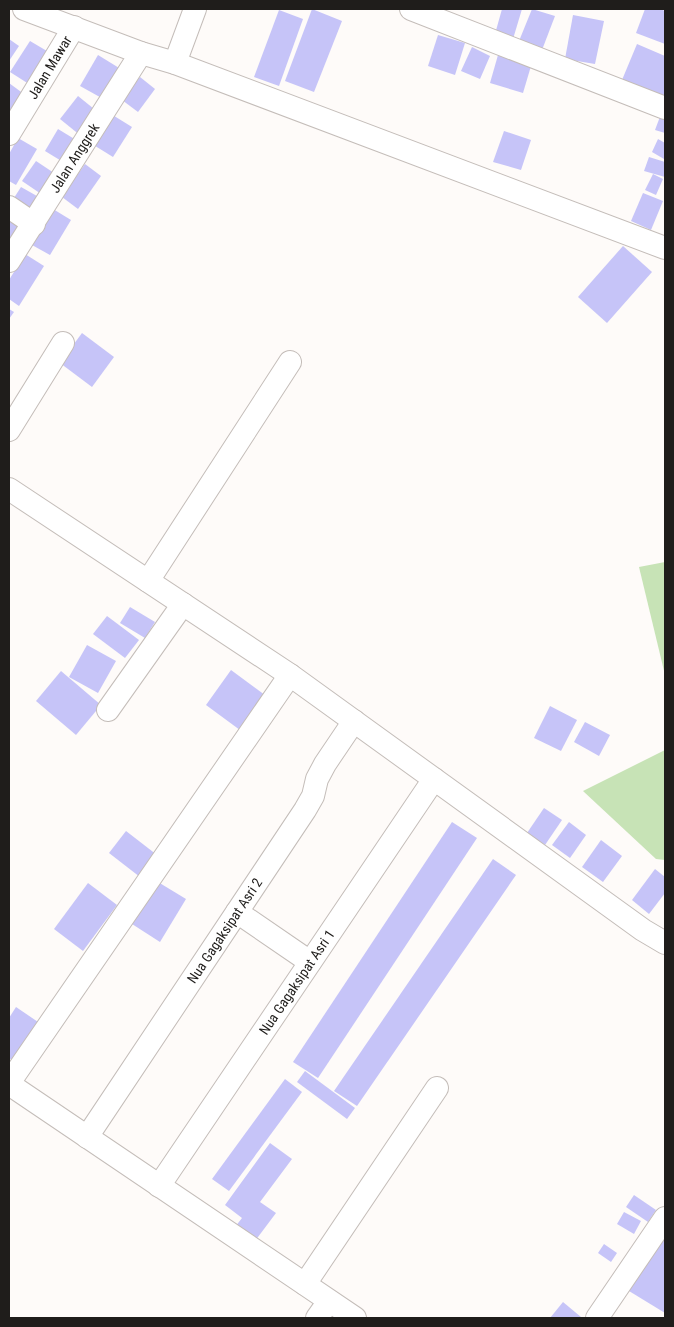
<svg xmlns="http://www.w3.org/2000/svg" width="674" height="1327" font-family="'Roboto Condensed',sans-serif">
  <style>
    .green { fill: #c7e3b6 }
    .building { fill: #c6c4f8 }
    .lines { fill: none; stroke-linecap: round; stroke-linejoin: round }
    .minor-casing { stroke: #c4bdb9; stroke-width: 24 }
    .minor { stroke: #fff; stroke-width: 22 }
    .labels { text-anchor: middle; stroke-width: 4; stroke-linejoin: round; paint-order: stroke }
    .street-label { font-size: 14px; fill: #1f1d1b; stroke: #fff }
  </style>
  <rect width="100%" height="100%" fill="#fefbf9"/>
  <g class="green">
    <path d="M665 562V675L639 567Z"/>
    <path d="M665 750V860L656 859 583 791Z"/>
  </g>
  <g class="building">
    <path d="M312 9 342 21 314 92 285 81Z"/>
    <path d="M502 9H522L513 39 495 34Z"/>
    <path d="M532 9 555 16 542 50 519 41Z"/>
    <path d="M645 9H660L665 11V44L636 33Z"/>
    <path d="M279 10 303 19 279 86 254 77Z"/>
    <path d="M573 15 604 21 595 64 565 59Z"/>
    <path d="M438 35 465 43 455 75 428 66Z"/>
    <path d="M9 39 19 46 9 61Z"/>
    <path d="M30 41 52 54 32 86 10 72Z"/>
    <path d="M637 44 665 56V99L622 80Z"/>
    <path d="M472 47 490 56 480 79 461 71Z"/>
    <path d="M98 55 124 71 107 101 80 86Z"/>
    <path d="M498 55 531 66 523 93 490 83Z"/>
    <path d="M140 77 155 89 138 112 122 100Z"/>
    <path d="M9 83 28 97 9 125Z"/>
    <path d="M78 96 99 113 81 136 60 119Z"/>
    <path d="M111 114 132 127 113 157 92 144Z"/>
    <path d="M661 114 665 116V133L655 130Z"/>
    <path d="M58 129 81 143 68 165 45 151Z"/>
    <path d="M504 131 531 140 521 170 493 162Z"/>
    <path d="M18 138 37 149 16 185 9 181V154Z"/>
    <path d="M658 139 665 143 664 159 652 152Z"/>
    <path d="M649 157 665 162V177L644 171Z"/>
    <path d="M36 161 60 177 47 198 22 181Z"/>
    <path d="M85 164 101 176 78 209 62 197Z"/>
    <path d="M653 174 663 179 656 195 645 190Z"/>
    <path d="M21 187 44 200 36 215 12 201Z"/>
    <path d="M643 193 663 201 651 230 631 221Z"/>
    <path d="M53 209 71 220 50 255 32 245Z"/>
    <path d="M9 218 26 230 9 256Z"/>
    <path d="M623 246 652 272 607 323 578 297Z"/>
    <path d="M25 254 44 266 19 306 9 299V280Z"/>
    <path d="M9 309 14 312 9 319Z"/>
    <path d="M82 333 114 357 92 387 60 363Z"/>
    <path d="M130 607 155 622 145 638 120 623Z"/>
    <path d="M107 616 139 640 125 658 93 634Z"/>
    <path d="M87 645 116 661 98 693 69 677Z"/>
    <path d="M231 670 269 698 244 733 206 705Z"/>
    <path d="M61 671 101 705 76 735 36 701Z"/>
    <path d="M550 706 577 720 561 751 534 738Z"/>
    <path d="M585 722 610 735 599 756 574 742Z"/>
    <path d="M544 808 562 820 545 845 527 833Z"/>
    <path d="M452 822 477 838 318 1078 293 1062Z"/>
    <path d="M569 822 586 835 570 858 552 845Z"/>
    <path d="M126 831 157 855 140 877 109 853Z"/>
    <path d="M601 840 622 856 603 882 582 867Z"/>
    <path d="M493 859 516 875 357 1106 334 1091Z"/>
    <path d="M655 869 665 877V893L649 914 632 900Z"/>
    <path d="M158 882 186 899 160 942 132 924Z"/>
    <path d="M88 883 117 905 83 951 54 929Z"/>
    <path d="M16 1007 41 1024 15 1062 9 1058V1018Z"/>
    <path d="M305 1071 355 1108 347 1119 297 1082Z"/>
    <path d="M285 1079 302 1092 229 1191 212 1179Z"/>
    <path d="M270 1143 292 1159 260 1202 276 1213 255 1241 235 1227 242 1218 225 1205Z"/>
    <path d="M634 1195 656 1210 648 1222 626 1207Z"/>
    <path d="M624 1212 641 1221 634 1234 617 1224Z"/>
    <path d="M665 1233V1313L629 1291Z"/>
    <path d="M604 1244 617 1253 611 1262 598 1253Z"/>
    <path d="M563 1302 581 1317 580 1318H550Z"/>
  </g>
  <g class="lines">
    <g class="minor-casing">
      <g id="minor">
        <path d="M24 9 141 53 175 63 665 248"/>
        <path d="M411 9 665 108"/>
        <path d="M175 63 195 9"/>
        <path id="s1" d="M9 134 74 27"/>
        <path d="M9 207 34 224"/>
        <path id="s2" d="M9 261 141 53"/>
        <path d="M9 430 63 343"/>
        <path d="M9 489 290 675 643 930 665 943"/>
        <path d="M148 581 290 362"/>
        <path d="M108 710 183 604"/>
        <path d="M237 912 310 962"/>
        <path d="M9 1083 290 675"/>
        <path d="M9 1084 355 1318"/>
        <path id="s3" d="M87 1137 305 810 313 796 317 779 325 764 354 721"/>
        <path id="s4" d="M159 1186 434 779"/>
        <path d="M305 1284 437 1088"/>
        <path d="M317 1318 329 1301"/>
        <path d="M597 1318 665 1218"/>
      </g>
    </g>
    <use href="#minor" class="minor"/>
  </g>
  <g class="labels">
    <g class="street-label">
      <text dy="5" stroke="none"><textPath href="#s1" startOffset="78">Jalan Mawar</textPath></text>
      <text dy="5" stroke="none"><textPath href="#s2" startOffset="122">Jalan Anggrek</textPath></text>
      <text dy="5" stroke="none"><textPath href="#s3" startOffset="248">Nua Gagaksipat Asri 2</textPath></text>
      <text dy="5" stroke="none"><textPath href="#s4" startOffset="246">Nua Gagaksipat Asri 1</textPath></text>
    </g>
  </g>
  <rect width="674" height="1327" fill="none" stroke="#1f1d1b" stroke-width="20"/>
</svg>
